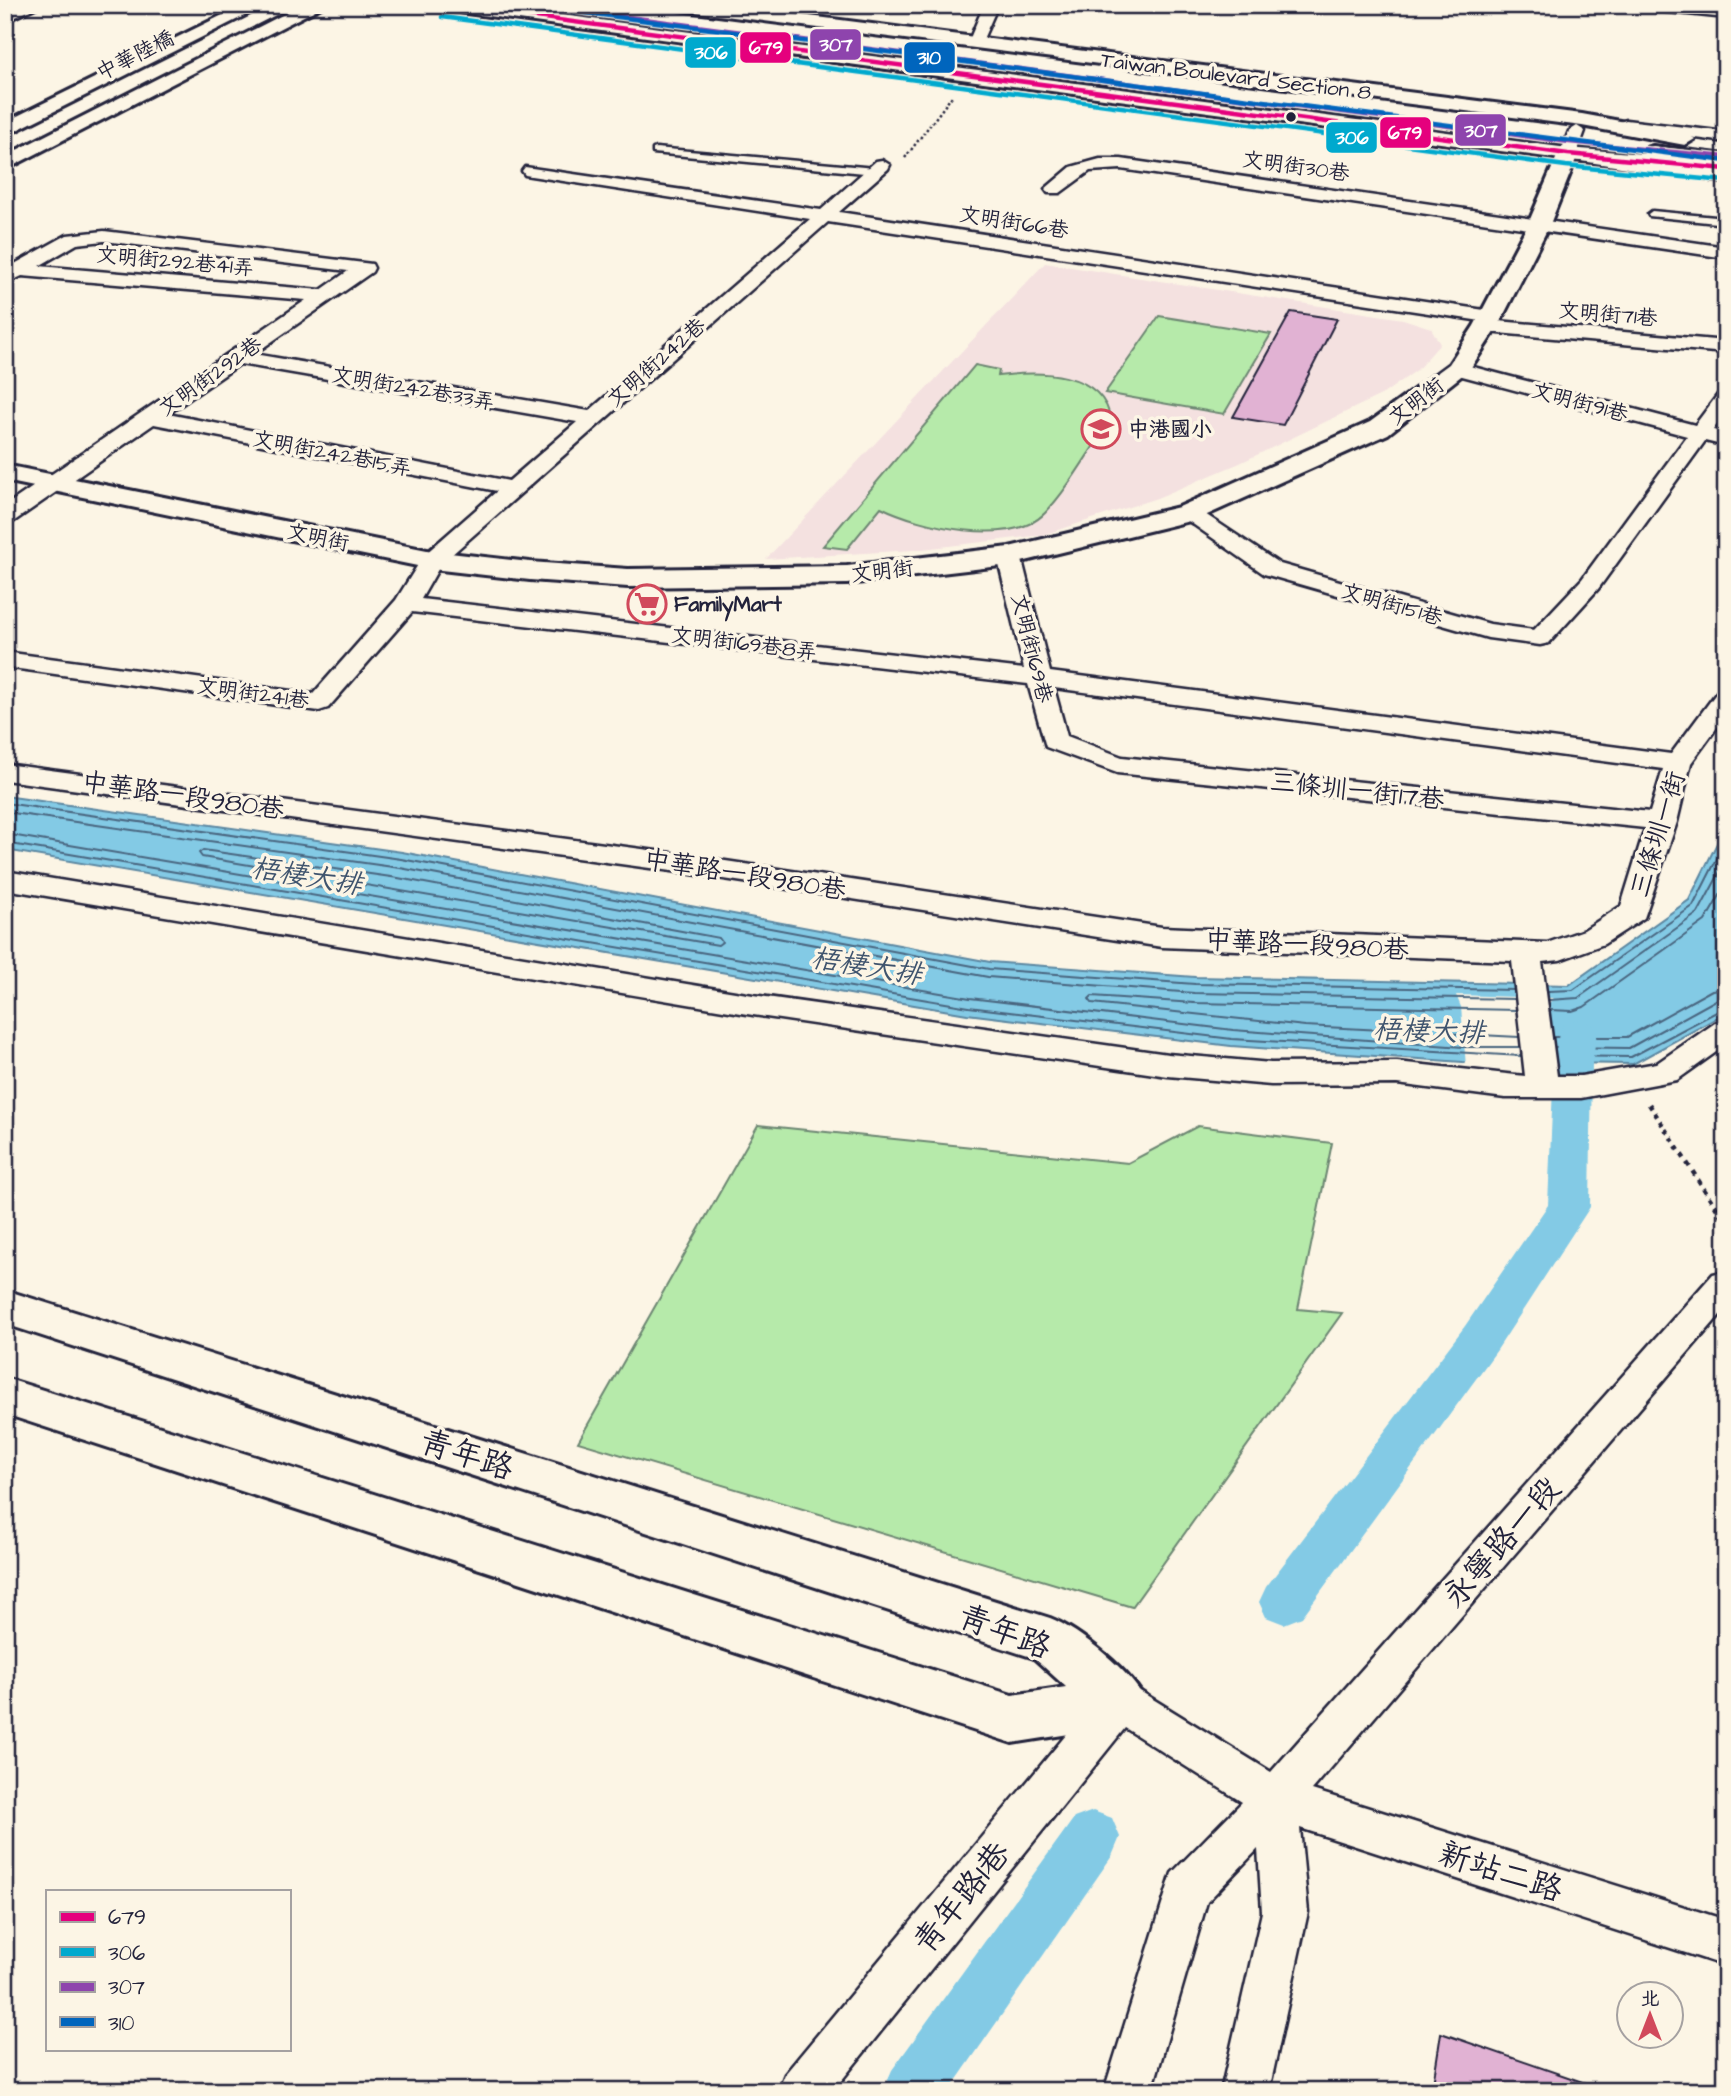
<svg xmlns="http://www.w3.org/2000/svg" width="1731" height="2096" font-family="'Architects Daughter','LXGW WenKai TC',sans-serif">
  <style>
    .built { fill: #f4e1e0 }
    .green { fill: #b6eaaa; stroke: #6c8672; stroke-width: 2 }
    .water { fill: #83cae5; stroke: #5c87a1; stroke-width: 2 }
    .pier { fill: #fcf5e5 }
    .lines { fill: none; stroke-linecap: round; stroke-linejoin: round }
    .shore { stroke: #49657f; stroke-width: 2 }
    .canal { fill: #83cae5; fill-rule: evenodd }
    .building { fill: #e1b2d3; stroke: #22223b; stroke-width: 2 }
    .lane-casing { stroke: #22223b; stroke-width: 5 }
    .street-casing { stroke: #22223b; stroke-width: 5 }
    .secondary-casing { stroke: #22223b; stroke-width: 6 }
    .primary-casing { stroke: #22223b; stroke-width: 6 }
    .path-far1 { stroke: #22223b; stroke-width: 2.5; stroke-dasharray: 2.5 2.5; stroke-linecap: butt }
    .path { stroke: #22223b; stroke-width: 4.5; stroke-dasharray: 5 5; stroke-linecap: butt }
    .lane { fill: #fcf5e5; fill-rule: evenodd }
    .street { fill: #fcf5e5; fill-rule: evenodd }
    .secondary { fill: #fcf5e5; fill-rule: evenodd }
    .primary { fill: #fcf5e5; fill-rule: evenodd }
    .bus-1-casing { stroke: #fcf5e5; stroke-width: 7 }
    .bus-2-casing { stroke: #fcf5e5; stroke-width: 7 }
    .bus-3-casing { stroke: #fcf5e5; stroke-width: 7 }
    .bus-4-casing { stroke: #fcf5e5; stroke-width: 7 }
    .bus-1 { stroke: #e5007d; stroke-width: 4.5 }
    .bus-2 { stroke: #00a9ce; stroke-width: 4.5 }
    .bus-3 { stroke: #8e44ad; stroke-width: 4.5 }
    .bus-4 { stroke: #0065bd; stroke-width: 4.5 }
    .bus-dot { fill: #22223b; stroke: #fcf5e5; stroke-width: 2.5 }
    .labels { text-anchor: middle; stroke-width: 7; stroke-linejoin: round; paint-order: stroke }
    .far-street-label { font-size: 21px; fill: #22223b; stroke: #fcf5e5 }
    .far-poi-label { font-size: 21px; font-weight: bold; fill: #22223b; stroke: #fcf5e5; text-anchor: start }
    .street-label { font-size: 26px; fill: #22223b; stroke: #fcf5e5 }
    .water-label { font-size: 28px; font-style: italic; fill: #3f546e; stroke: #fcf5e5 }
    .near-street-label { font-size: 32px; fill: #22223b; stroke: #fcf5e5 }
    .line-badge { stroke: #fcf5e5; stroke-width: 2.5 }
    .badge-label { font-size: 19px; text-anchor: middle; font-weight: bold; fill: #fff }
  </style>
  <rect width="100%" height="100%" fill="#fcf5e5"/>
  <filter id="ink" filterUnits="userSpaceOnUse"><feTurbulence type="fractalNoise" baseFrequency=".0143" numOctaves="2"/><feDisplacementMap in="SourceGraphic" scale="14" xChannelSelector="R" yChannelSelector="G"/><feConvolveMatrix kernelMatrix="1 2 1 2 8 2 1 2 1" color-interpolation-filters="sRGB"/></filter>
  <g filter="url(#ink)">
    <path class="built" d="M1045 263 1403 319 1431 328 1440 344 1417 370 1383 394 1240 463 1157 498 1043 535 914 550 766 559Z"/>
    <g class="green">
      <path d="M1159 316 1271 334 1224 414 1105 393Z"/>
      <path d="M975 365 999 370 998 376C1037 371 1103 369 1111 421 1089 450 1070 487 1045 513 1011 548 919 526 881 507L847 549 823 546Z"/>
      <path d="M758 1125 1128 1163 1198 1126 1332 1143 1298 1309 1342 1313 1132 1607 578 1442Z"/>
    </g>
    <path class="water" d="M5 796 402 852 990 962 1195 977 1569 985 1689 900 1726 825V1013L1633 1064 1463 1062 1231 1046 967 1014 5 850Z"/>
    <path class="pier" d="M1456 995 1554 998 1540 1012 1550 1067 1466 1066 1461 1007Z"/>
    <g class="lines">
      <g class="shore">
        <path d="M5 803 401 859 989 969 1195 984 1514 990"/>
        <path d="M5 812 400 868 988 977 1194 993 1515 999"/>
        <path d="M5 834 970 998 1233 1030 1463 1047H1520"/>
        <path d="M5 843 969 1007 1232 1039 1521 1056"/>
        <path d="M203 850 398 878 719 938 722 942 718 945 202 857 199 853Z"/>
        <path d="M1548 991 1573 990 1693 906 1726 841"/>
        <path d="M1549 1000 1578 998 1698 913 1726 861"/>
        <path d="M1516 1010 1194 1003 1092 996 1089 999 1092 1003 1305 1026 1519 1037"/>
        <path d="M1550 1010 1572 1011 1584 1007 1705 921 1726 885"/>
        <path d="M1554 1037H1627L1712 990 1726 988"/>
        <path d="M1555 1047 1629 1048 1716 1000 1726 998"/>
        <path d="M1556 1056 1631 1057 1726 1007"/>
      </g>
      <g class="canal">
        <path d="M1578 1020 1592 1024 1597 1033 1592 1063 1590 1207 1497 1350 1302 1617 1284 1624 1266 1617 1259 1602 1266 1587 1465 1326 1548 1205 1554 1063 1559 1033 1564 1024Z"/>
        <path d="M1093 1811 1112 1818 1120 1837 1112 1856 949 2091H883L892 2070 1074 1818Z"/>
      </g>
    </g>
    <g class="building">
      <path d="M1291 312 1337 319 1283 425 1233 417Z"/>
      <path d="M1441 2033 1594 2086V2091H1432Z"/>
    </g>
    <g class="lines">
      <g class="lane-casing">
        <g id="lane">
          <path d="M656 148 875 168 879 171 875 174 653 153V149Z"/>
          <path d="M1652 211 1726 218V224L1649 216 1648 214Z"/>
        </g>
      </g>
      <g class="street-casing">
        <g id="street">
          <path d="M22 5H41L5 22V13Z"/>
          <path d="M984 5H998L980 46H970L968 43Z"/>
          <path d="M1632 5 1726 10V18L1639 9Z"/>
          <path d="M1626 120 1726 132V142L1620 128V122Z"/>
          <path d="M1577 126 1585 131 1578 150 1726 173V183L1562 158 1560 154 1569 131Z"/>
          <path d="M1100 159H1121L1726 247V258L1121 169 1090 171 1060 193H1048L1045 189 1071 167Z"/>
          <path d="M882 160 890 165 888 169 839 212 1491 311 1501 317 1498 321 1726 341V353L1486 332 1476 326 1481 321 828 222 441 564 421 599 1024 669 997 556 1001 551H1017L1021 556 1050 672 1671 754 1717 692 1726 689V715L1691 763 1677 822 1644 918 1604 944 1560 960 1542 962 1557 1076H1581L1657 1063 1715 1023 1726 1020V1045L1677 1080 1581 1098H1505L1397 1084 1271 1085 1168 1076 753 1015 5 889V871L753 995 1168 1054 1271 1063 1397 1062 1525 1076 1512 961 1162 947 679 872 5 780V764L679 854 1162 927 1547 943 1584 930 1621 906 1645 828 1117 773 1046 747 1028 684 412 612 328 708 319 711 5 667V652L313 694 396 600 424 555 497 491 154 424 13 522 5 524V506L306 300 22 276 5 284V270L11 266 67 235 104 231 372 264 374 268 372 272 254 354 589 411 810 219 531 176 525 175 522 171 525 167 821 210 876 161ZM104 241 348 271 321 290 39 266 77 244ZM240 364 577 422 509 481 168 414ZM1054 688 1663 769 1650 812 1122 757 1067 736Z"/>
          <path d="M1458 363 1695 425 1719 393 1726 391V412L1713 430 1726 433V446L1705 441 1598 589 1549 643 1540 645 1488 638 1264 574 1177 513 1180 508H1196L1280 564 1490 624 1534 630 1582 579 1687 436 1451 373 1448 369Z"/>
          <path d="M1726 1271V1308L1312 1790 1726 1920V1966L1300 1828 1308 1912 1269 2091H1221L1262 1912 1258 1849 1207 1902 1152 2091H1104L1172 1873 1242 1802 1125 1728 833 2091H778L785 2074 1105 1688 1120 1683 1135 1688 1271 1772 1713 1274Z"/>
        </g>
      </g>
      <g class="secondary-casing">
        <g id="secondary">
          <path d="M1568 148 1578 154 1550 224 1498 326 1470 369 1388 434 1198 519 1009 565 847 584 628 587 530 580 432 569 5 481V465L432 551 530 562 628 569 847 566 1009 547 1179 507 1370 422 1449 364 1474 326 1528 224 1558 154Z"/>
          <path d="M1678 157 1726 163V175L1671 167 1668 163 1671 159Z"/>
          <path d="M5 1290 1050 1618C1080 1630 1133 1673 1146 1702L1138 1719 1120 1726 1012 1743 5 1414V1378L1012 1695 1066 1687 1034 1658 5 1324Z"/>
        </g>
      </g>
      <g class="primary-casing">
        <g id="primary">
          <path d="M243 5H266L5 136V122Z"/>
          <path d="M302 5H325L5 170V156Z"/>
          <path d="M435 5H486L1568 148 1644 154 1646 148 1653 146 1726 155V167L1688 162 1685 167 1678 169 1568 160 444 10Z"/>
          <path d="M670 5H722L1582 114 1685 133 1695 139 1685 145 1582 126 679 10Z"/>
        </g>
      </g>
      <path class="path-far1" d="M905 158 952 96"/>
      <path class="path" d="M1649 1104 1726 1223"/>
      <use href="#lane" class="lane"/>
      <use href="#street" class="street"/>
      <use href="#secondary" class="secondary"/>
      <use href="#primary" class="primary"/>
      <g class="bus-1-casing">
        <path id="bus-1" d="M446 5 1568 154 1726 169"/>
      </g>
      <g class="bus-2-casing">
        <path id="bus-2" d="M442 17 1566 166 1725 181"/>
      </g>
      <g class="bus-3-casing">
        <path id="bus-3" d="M539 5 1569 142 1726 157"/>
      </g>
      <g class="bus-4-casing">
        <path id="bus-4" d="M525 5 1726 161"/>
      </g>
      <use href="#bus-1" class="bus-1"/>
      <use href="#bus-2" class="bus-2"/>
      <use href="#bus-3" class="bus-3"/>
      <use href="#bus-4" class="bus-4"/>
    </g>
  </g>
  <defs>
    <g id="school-ring" transform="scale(2.0125)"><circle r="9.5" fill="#fcf5e5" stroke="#d1495b" stroke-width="1.5"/><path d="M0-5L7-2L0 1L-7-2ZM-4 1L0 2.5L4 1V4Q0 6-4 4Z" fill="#d1495b"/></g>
    <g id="supermarket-ring" transform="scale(2.0125)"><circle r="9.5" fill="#fcf5e5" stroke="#d1495b" stroke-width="1.5"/><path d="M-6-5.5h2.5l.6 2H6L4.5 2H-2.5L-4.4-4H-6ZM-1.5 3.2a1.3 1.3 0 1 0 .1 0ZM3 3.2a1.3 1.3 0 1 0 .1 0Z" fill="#d1495b"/></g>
  </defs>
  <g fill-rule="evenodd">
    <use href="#school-ring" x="1101" y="429"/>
    <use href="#supermarket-ring" x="647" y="604"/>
  </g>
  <circle class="bus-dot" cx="1291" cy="117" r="6"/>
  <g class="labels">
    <g class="far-street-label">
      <text transform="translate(135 55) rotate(-27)" y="7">中華陸橋</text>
      <text transform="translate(1236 76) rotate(7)" y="7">Taiwan Boulevard Section 8</text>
      <text transform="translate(1296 166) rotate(8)" y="7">文明街30巷</text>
      <text transform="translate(1014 222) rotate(9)" y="7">文明街66巷</text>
      <text transform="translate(175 261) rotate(5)" y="7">文明街292巷41弄</text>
      <text transform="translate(1608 314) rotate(5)" y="7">文明街71巷</text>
      <text transform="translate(656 362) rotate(-41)" y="7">文明街242巷</text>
      <text transform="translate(210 376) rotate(-35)" y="7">文明街292巷</text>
      <text transform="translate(413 388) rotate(10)" y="7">文明街242巷33弄</text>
      <text transform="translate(1416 401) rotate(-37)" y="7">文明街</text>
      <text transform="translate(1580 402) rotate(15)" y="7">文明街91巷</text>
      <text transform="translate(332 453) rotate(11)" y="7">文明街242巷15弄</text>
      <text transform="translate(318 537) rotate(12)" y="7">文明街</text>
      <text transform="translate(882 571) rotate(-6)" y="7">文明街</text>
      <text transform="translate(1392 604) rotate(16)" y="7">文明街151巷</text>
      <text transform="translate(744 643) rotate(7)" y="7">文明街169巷8弄</text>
      <text transform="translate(1032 648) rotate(76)" y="7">文明街169巷</text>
      <text transform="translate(253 693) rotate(8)" y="7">文明街241巷</text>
    </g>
    <g class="far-poi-label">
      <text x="1128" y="436">中港國小</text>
      <text x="674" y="611">FamilyMart</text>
    </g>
    <g class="street-label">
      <text transform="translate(1357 790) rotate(6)" y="9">三條圳一街17巷</text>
      <text transform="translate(183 795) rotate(8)" y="9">中華路一段980巷</text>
      <text transform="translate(1657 834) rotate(-73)" y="9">三條圳一街</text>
      <text transform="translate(745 874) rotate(9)" y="9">中華路一段980巷</text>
      <text transform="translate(1307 944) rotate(3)" y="9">中華路一段980巷</text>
    </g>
    <g class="water-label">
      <text transform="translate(307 875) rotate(9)" y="10">梧棲大排</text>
      <text transform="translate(867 965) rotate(9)" y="10">梧棲大排</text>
      <text transform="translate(1429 1030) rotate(2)" y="10">梧棲大排</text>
    </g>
    <g class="near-street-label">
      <text transform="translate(467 1454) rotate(18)" y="11">青年路</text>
      <text transform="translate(1501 1542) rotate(-49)" y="11">永寧路一段</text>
      <text transform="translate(1005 1631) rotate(21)" y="11">青年路</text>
      <text transform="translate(1501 1871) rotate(18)" y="11">新站二路</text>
      <text transform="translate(961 1897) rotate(-51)" y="11">青年路1巷</text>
    </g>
  </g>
  <g class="line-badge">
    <rect x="809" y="28" width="53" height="33" rx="7" fill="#8e44ad"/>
    <rect x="739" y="31" width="53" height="33" rx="7" fill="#e5007d"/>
    <rect x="684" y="36" width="53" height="33" rx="7" fill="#00a9ce"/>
    <rect x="903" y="41" width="53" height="33" rx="7" fill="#0065bd"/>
    <rect x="1454" y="113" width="53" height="34" rx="7" fill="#8e44ad"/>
    <rect x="1379" y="116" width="53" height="33" rx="7" fill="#e5007d"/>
    <rect x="1325" y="121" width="53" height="33" rx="7" fill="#00a9ce"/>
  </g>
  <g class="badge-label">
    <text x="836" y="51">307</text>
    <text x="766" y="54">679</text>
    <text x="711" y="59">306</text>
    <text x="929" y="64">310</text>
    <text x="1481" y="137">307</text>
    <text x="1405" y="139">679</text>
    <text x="1352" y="144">306</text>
  </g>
  <rect width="1731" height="2096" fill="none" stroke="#fcf5e5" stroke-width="28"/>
  <rect x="14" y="14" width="1703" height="2068" fill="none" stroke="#22223b" stroke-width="2.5" filter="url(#ink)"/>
  <rect x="46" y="1890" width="245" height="161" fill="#fcf5e5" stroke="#a5a1a1" stroke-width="2"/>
  <rect x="60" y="1912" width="35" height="10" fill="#e5007d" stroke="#a5a1a1" stroke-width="2"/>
  <text x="108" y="1924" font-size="21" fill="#22223b">679</text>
  <rect x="60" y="1947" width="35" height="10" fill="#00a9ce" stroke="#a5a1a1" stroke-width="2"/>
  <text x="108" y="1960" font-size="21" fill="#22223b">306</text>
  <rect x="60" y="1982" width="35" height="10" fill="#8e44ad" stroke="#a5a1a1" stroke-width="2"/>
  <text x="108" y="1994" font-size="21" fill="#22223b">307</text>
  <rect x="60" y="2017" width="35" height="10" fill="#0065bd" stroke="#a5a1a1" stroke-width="2"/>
  <text x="108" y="2030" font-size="21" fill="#22223b">310</text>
  <g transform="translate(1650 2015)"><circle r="33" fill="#fcf5e5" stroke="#a5a1a1" stroke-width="2"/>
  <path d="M0-5L12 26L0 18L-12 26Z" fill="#d1495b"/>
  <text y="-10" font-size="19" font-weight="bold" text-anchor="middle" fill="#22223b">北</text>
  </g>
</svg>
